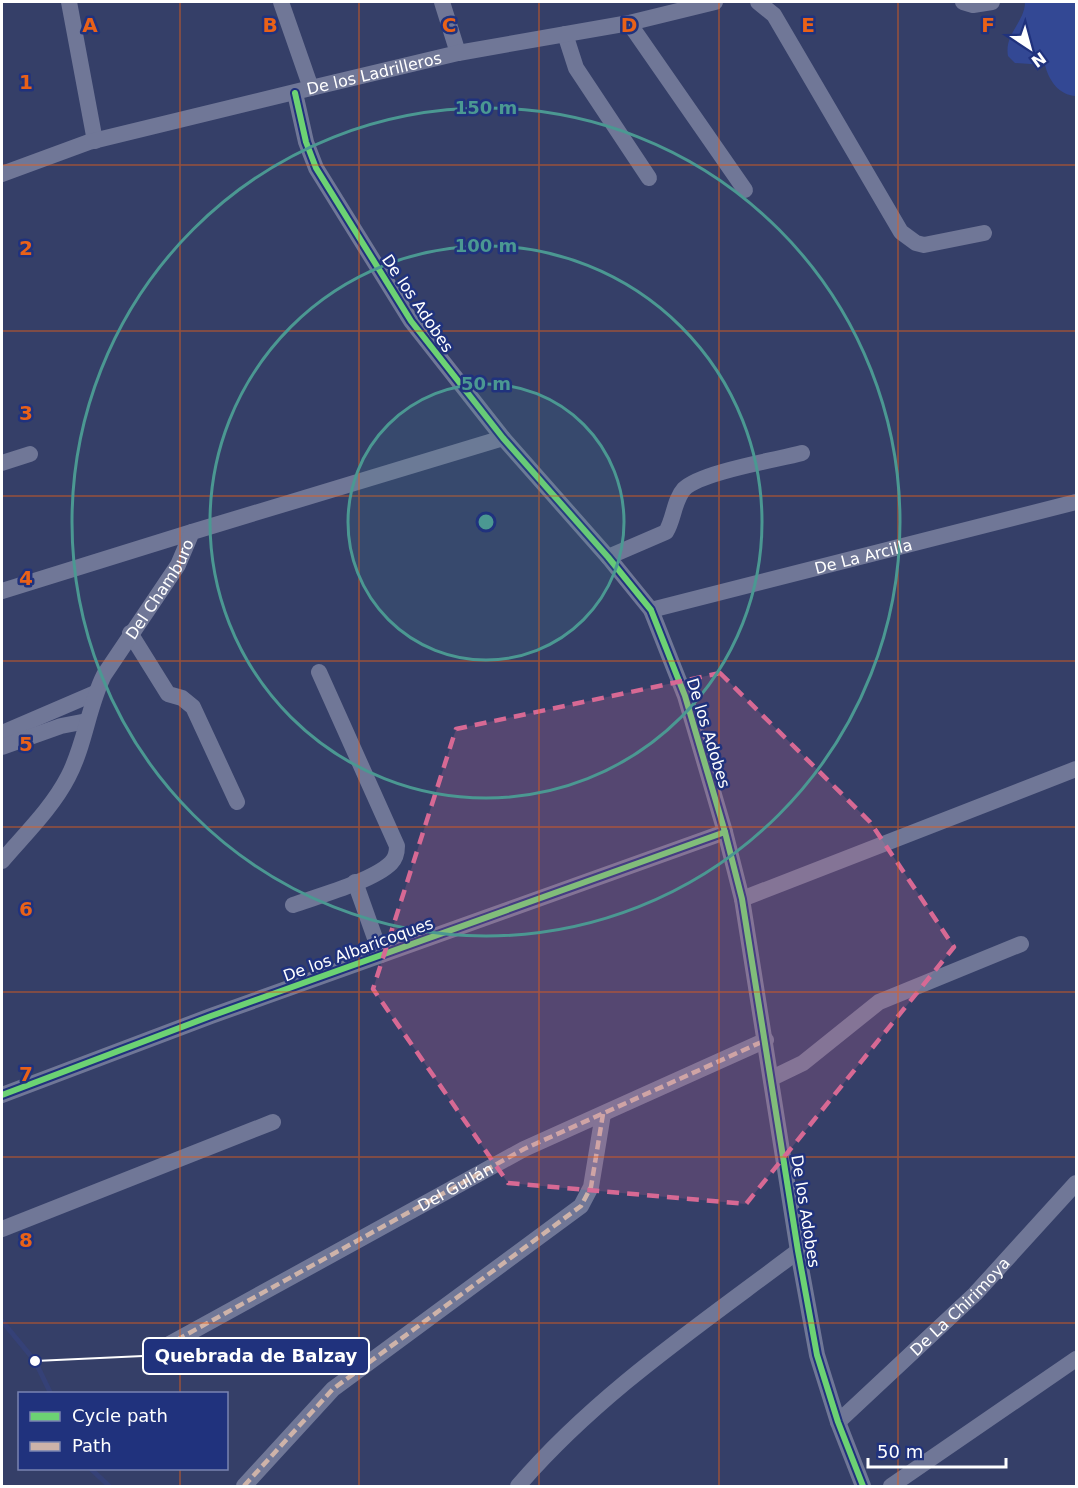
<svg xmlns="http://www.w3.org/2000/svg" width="1078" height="1488" font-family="'DejaVu Sans',sans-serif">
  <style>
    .green { fill: #334894 }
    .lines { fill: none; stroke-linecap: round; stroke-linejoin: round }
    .stream { stroke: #354177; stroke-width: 5 }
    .minor { stroke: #707797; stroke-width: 16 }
    .quiet { stroke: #ceb3a9; stroke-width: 4.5; stroke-dasharray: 9 4.5; stroke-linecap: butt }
    .cycleway-casing { stroke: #20327d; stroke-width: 10 }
    .cycleway { stroke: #6cd273; stroke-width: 6 }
    .marked { fill: #d76994; fill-opacity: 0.2; stroke: #d76994; stroke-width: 4.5; stroke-dasharray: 12 8; stroke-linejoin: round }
    .grid { fill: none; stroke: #e96118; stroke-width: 1.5; stroke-opacity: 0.55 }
    .ring { fill: none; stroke: #4b9892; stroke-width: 3 }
    .labels { text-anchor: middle; stroke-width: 5; stroke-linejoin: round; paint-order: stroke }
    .street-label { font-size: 16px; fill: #fff; stroke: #20327d }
    .grid-label { font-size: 20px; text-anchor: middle; font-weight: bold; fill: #e96118; stroke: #20327d; stroke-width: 5; stroke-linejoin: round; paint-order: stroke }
    .centre { fill: #4b9892; stroke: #20327d; stroke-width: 3 }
    .ring-label { font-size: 18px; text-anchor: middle; font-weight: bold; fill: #4b9892; stroke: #20327d; stroke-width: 5; stroke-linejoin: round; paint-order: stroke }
    .leader { fill: none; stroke: #fff; stroke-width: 2 }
    .callout-dot { fill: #fff; stroke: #20327d; stroke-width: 2 }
    .callout { fill: #20327d; stroke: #fff; stroke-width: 2 }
    .callout-label { font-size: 18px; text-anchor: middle; font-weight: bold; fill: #fff }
  </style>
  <rect width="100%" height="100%" fill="#353f68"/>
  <path class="green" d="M1025 2H1076V96C1059 95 1049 81 1045 65L1015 63 1008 56C1004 34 1025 22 1025 2Z"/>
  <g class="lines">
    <g class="stream">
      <path d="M2 1321 35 1361 51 1394"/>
      <path d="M90 1468 109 1486"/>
    </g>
    <g class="minor">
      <path d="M69 2 95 141"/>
      <path d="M281 2 311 88"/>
      <path d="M442 2 458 53"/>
      <path d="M758 2 774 15 901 232 916 243 924 245 984 233"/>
      <path d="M963 2 973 5 992 2"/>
      <path d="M629 23 745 190"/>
      <path d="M565 34 576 68 649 178"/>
      <path d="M295 93 306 142 316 168 411 321 503 438 608 557 651 610 685 696 725 832 742 899 798 1251 817 1355 838 1422 863 1486"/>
      <path id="s1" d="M2 174 89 142 311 88 458 53 629 23 715 2"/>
      <path d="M2 463 30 454"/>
      <path d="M608 557 666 532C674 519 674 500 684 489 701 472 776 460 802 453"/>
      <path d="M2 591 192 532"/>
      <path id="s2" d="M651 610 1076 502"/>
      <path d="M130 633 168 694 182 698 193 707 237 802"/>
      <path d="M2 733 95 693"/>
      <path d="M2 747 61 726 87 721"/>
      <path id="s3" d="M2 861C25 834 52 808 68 777 85 745 88 707 104 675L178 565 192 532 503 438"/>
      <path d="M355 882 381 955"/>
      <path d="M742 899 1076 769"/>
      <path d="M293 905C318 896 373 881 391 863 396 858 397 852 397 846L319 672"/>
      <path d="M772 1078 803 1063 879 1002 1021 944"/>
      <path d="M2 1095 211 1016 725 832"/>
      <path d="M2 1229 273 1122"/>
      <path id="s4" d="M153 1353 524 1149 766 1040"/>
      <path id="s5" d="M838 1422 975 1294 1076 1183"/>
      <path d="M244 1486 333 1389 581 1206 591 1187 603 1114"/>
      <path d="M518 1486C598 1393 700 1325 798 1251"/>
      <path d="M891 1486 1076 1359"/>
    </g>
    <g class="quiet">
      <path d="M153 1353 524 1149 766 1040"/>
      <path d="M244 1486 333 1389 581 1206 591 1187 603 1114"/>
    </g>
    <g class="cycleway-casing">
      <g id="cycleway">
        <path d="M295 93 306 142 316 168 411 321 503 438 608 557 651 610 685 696 725 832 742 899 798 1251 817 1355 838 1422 863 1486"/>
        <path d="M2 1095 211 1016 725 832"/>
      </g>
    </g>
    <use href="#cycleway" class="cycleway"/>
  </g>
  <path class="marked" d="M720 673 870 822 954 947 746 1204 508 1183 373 989 456 729Z"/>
  <path class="grid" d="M180 2V1394M359 2V1486M539 2V1486M719 2V1486M898 2V1486M2 165H1076M2 331H1076M2 496H1076M2 661H1076M2 827H1076M2 992H1076M2 1157H1076M2 1323H1076M180 1468V1486"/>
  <circle cx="486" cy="522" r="138" fill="#4b9892" fill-opacity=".12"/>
  <g class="ring">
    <circle cx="486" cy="522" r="138"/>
    <circle cx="486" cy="522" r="276"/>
    <circle cx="486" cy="522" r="414"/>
  </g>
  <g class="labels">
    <g class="street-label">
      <text dy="6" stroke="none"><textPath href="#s1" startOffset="386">De los Ladrilleros</textPath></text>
      <text transform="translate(418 303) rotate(56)" y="6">De los Adobes</text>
      <text dy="6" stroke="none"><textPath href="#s2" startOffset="219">De La Arcilla</textPath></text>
      <text dy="6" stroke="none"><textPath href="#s3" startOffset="318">Del Chamburo</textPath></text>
      <text transform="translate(709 733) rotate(73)" y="6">De los Adobes</text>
      <text transform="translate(358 949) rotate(-20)" y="6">De los Albaricoques</text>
      <text dy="6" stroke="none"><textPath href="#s4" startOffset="345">Del Gullán</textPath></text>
      <text transform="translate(806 1211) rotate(81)" y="6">De los Adobes</text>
      <text dy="6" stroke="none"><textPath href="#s5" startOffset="168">De La Chirimoya</textPath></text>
    </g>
  </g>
  <g class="grid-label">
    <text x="90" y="32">A</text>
    <text x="270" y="32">B</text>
    <text x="449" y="32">C</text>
    <text x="629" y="32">D</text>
    <text x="808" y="32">E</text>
    <text x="988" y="32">F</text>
    <text x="26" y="89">1</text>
    <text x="26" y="255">2</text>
    <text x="26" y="420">3</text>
    <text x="26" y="585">4</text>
    <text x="26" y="751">5</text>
    <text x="26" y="916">6</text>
    <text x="26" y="1081">7</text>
    <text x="26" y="1247">8</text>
  </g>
  <circle cx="486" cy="522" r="9" class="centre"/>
  <g class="ring-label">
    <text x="486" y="114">150 m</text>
    <text x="486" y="252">100 m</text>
    <text x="486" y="390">50 m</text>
  </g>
  <path class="leader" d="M35 1361L143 1356"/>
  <circle class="callout-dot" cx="35" cy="1361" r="6"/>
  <rect class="callout" x="143" y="1338" width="226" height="36" rx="6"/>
  <g class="callout-label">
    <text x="256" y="1362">Quebrada de Balzay</text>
  </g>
  <rect width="1078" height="1488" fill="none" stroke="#ffffff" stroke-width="6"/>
  <rect x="18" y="1392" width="210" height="78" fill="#20327d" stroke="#7984b1" stroke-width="1.5"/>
  <rect x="30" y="1412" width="30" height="9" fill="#6cd273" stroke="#7984b1" stroke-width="1.5"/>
  <text x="72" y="1422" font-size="18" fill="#ffffff">Cycle path</text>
  <rect x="30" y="1442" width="30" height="9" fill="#ceb3a9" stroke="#7984b1" stroke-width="1.5"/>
  <text x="72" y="1452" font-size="18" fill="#ffffff">Path</text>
  <g transform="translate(1030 48) rotate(144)" stroke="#20327d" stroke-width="4.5" paint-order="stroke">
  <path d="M0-4.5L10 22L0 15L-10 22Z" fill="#ffffff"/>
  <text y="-9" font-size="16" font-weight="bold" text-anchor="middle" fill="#ffffff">N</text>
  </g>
  <path d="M868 1458v9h138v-9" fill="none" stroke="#ffffff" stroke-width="3"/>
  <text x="877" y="1458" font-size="18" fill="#ffffff" stroke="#20327d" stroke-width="4.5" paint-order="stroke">50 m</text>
</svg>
